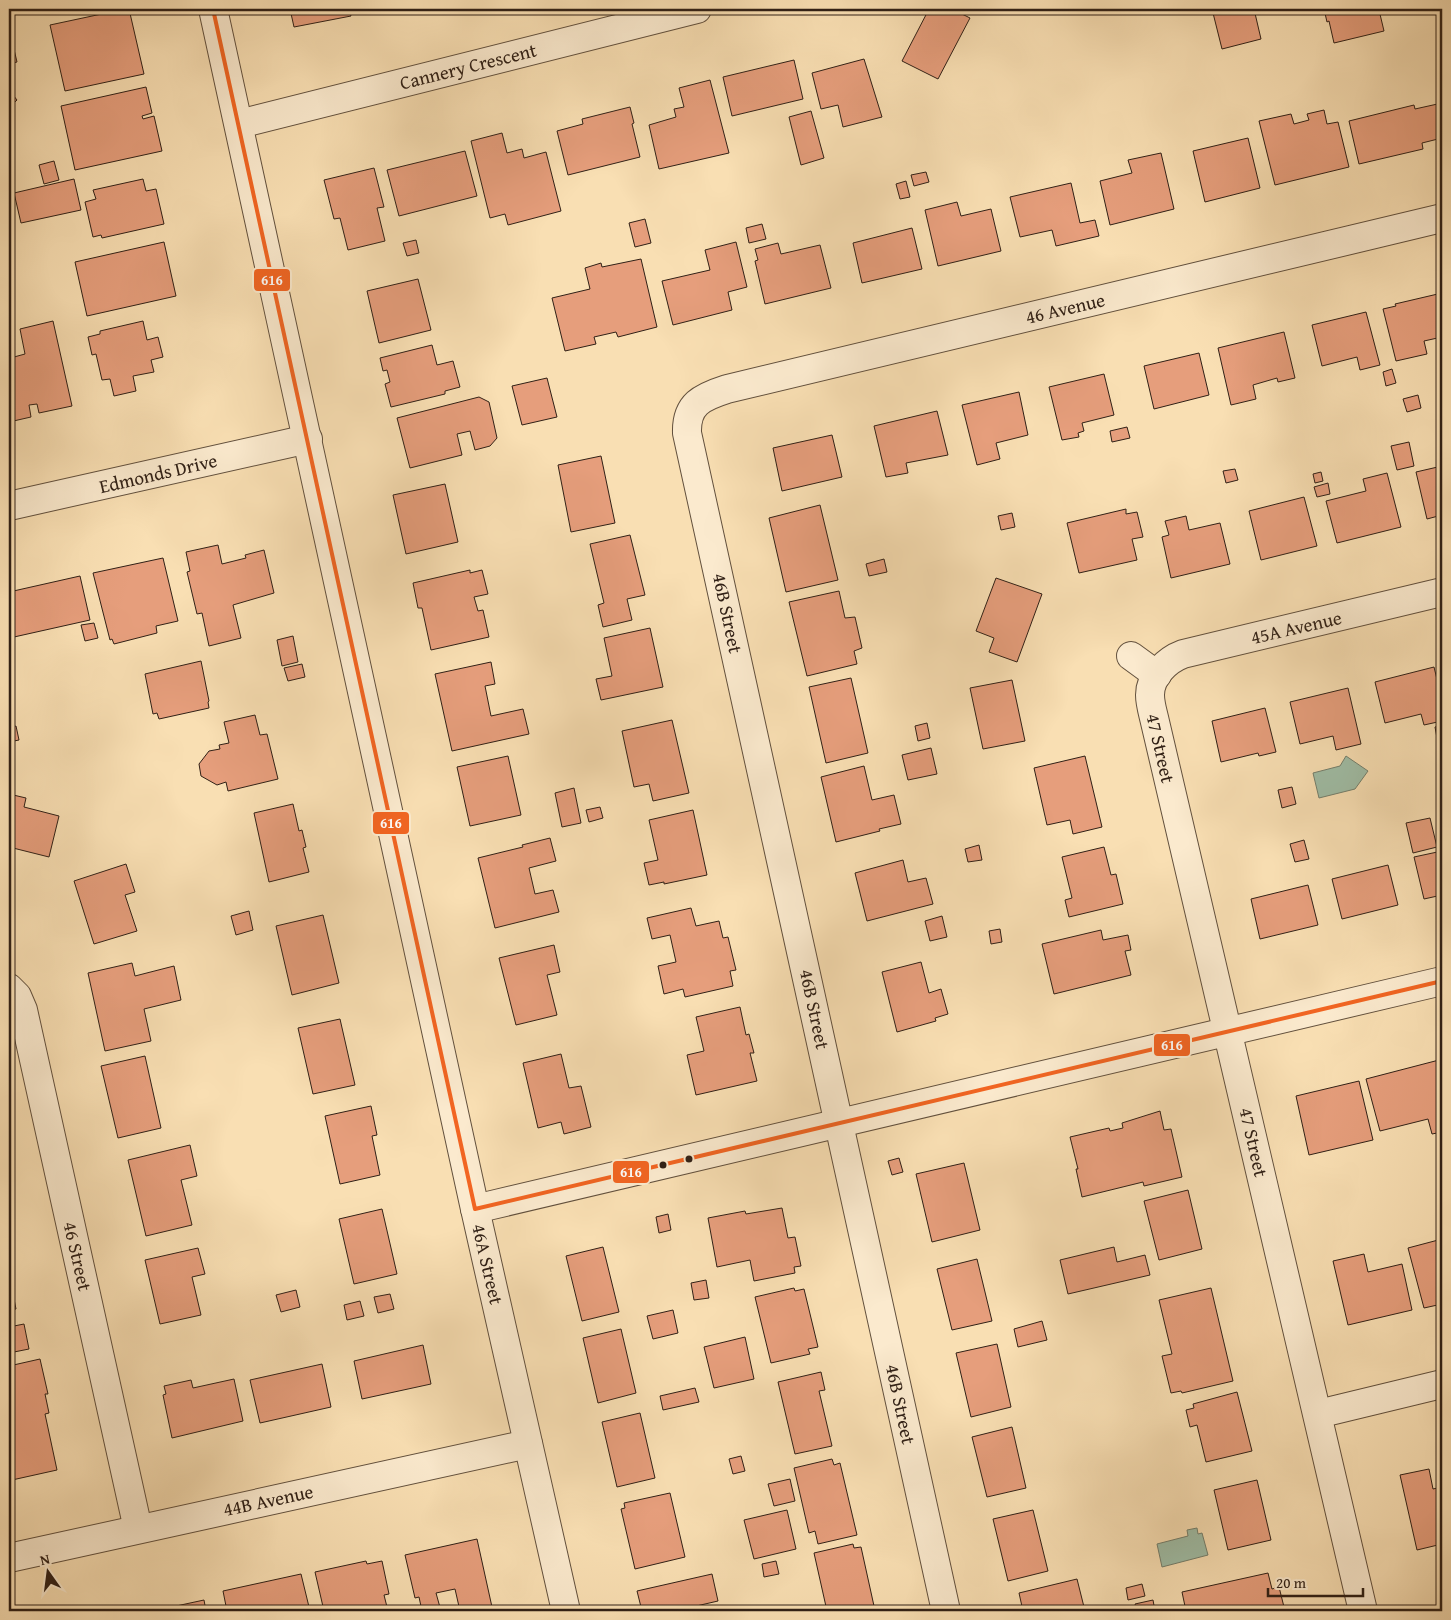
<svg xmlns="http://www.w3.org/2000/svg" width="1451" height="1620" font-family="'Gentium Book Plus',serif">
  <style>
    .water { fill: #9fbda6; stroke: #737e6c }
    .building { fill: #e69e7c; stroke: #302016 }
    .lines { fill: none; stroke-linecap: round; stroke-linejoin: round }
    .minor-casing { stroke: #62503d; stroke-width: 30 }
    .tertiary-casing { stroke: #62503d; stroke-width: 30 }
    .minor { stroke: #fbeace; stroke-width: 28 }
    .tertiary { stroke: #fbeace; stroke-width: 28 }
    .bus-1-casing { stroke: #fbeace; stroke-width: 8 }
    .bus-1 { stroke: #f26522; stroke-width: 4 }
    .bus-dot { fill: #302016; stroke: #fbeace; stroke-width: 2 }
    .labels { text-anchor: middle; stroke-width: 5; stroke-linejoin: round; paint-order: stroke }
    .street-label { font-size: 19px; fill: #302016; stroke: #fbeace }
    .line-badge { stroke: #fbeace; stroke-width: 2 }
    .badge-label { font-size: 14px; text-anchor: middle; font-weight: bold; fill: #fff }
  </style>
  <rect width="100%" height="100%" fill="#f9dfb3"/>
  <filter id="stains"><feTurbulence type="fractalNoise" baseFrequency=".004" numOctaves="4"/><feColorMatrix values="0 0 0 0 .2 0 0 0 0 .09 0 0 0 0 .02 0 0 0 .5 -.17"/></filter>
  <radialGradient id="worn" r=".72"><stop offset=".6" stop-color="#630" stop-opacity="0"/><stop offset="1" stop-color="#630" stop-opacity=".3"/></radialGradient>
  <g class="water">
    <path d="M1346 756 1368 771 1355 789 1319 798 1313 773 1340 766Z"/>
    <path d="M1197 1528 1198 1534 1202 1533 1208 1555 1162 1567 1157 1544 1188 1536 1187 1530Z"/>
  </g>
  <g class="building">
    <path d="M125 9H129L144 74 65 91 50 25Z"/>
    <path d="M290 9H349L351 16 294 27Z"/>
    <path d="M929 9H952L970 18 938 79 902 61Z"/>
    <path d="M1212 9H1254L1261 39 1222 49Z"/>
    <path d="M1324 9H1374V11L1379 10 1384 31 1334 43 1329 21 1327 22Z"/>
    <path d="M12 41 17 62 9 64V42Z"/>
    <path d="M864 59 882 117 843 127 838 105 821 109 812 73Z"/>
    <path d="M794 60 803 99 732 116 723 77Z"/>
    <path d="M710 80 729 153 659 169 649 125 676 117 674 109 684 107 679 88Z"/>
    <path d="M146 87 152 113 142 116 143 119 154 116 162 151 75 170 61 106Z"/>
    <path d="M9 90 17 100 9 108Z"/>
    <path d="M1442 103V138L1422 143 1423 149 1359 164 1349 121 1414 105 1415 109Z"/>
    <path d="M630 107 634 123 632 124 640 157 568 175 557 131 583 124 582 119Z"/>
    <path d="M1324 110 1327 124 1338 122 1349 167 1275 185 1259 121 1291 114 1294 124 1309 120 1307 114Z"/>
    <path d="M811 111 824 158 801 165 789 117Z"/>
    <path d="M502 133 507 153 522 149 524 158 546 152 561 211 508 225 505 214 490 218 471 141Z"/>
    <path d="M1248 138 1260 188 1205 202 1193 151Z"/>
    <path d="M465 151 477 196 399 216 387 170Z"/>
    <path d="M1161 153 1174 209 1110 225 1100 181 1132 173 1128 160Z"/>
    <path d="M54 161 59 180 44 184 39 165Z"/>
    <path d="M374 168 384 207 377 208 385 241 348 250 340 218 334 219 324 180Z"/>
    <path d="M926 172 929 182 914 186 911 175Z"/>
    <path d="M74 179 81 210 21 223 14 193Z"/>
    <path d="M143 179 146 191 156 189 164 224 102 238 101 235 93 237 85 202 96 199 93 190Z"/>
    <path d="M906 181 910 197 900 199 896 184Z"/>
    <path d="M1071 183 1080 223 1095 220 1099 236 1056 246 1052 230 1020 237 1010 197Z"/>
    <path d="M957 202 961 216 991 209 1001 251 938 266 925 210Z"/>
    <path d="M645 219 651 243 635 247 629 223Z"/>
    <path d="M762 224 766 239 749 243 746 228Z"/>
    <path d="M912 228 922 269 862 283 853 243Z"/>
    <path d="M416 240 419 253 407 256 403 243Z"/>
    <path d="M164 242 176 296 87 316 75 262Z"/>
    <path d="M736 242 747 287 728 292 732 310 673 325 662 281 710 270 705 250Z"/>
    <path d="M778 243 781 254 820 245 831 288 765 304 755 261 758 260 755 249Z"/>
    <path d="M641 259 657 327 618 337 616 332 594 337 596 344 565 351 552 298 590 289 585 268 601 263 602 267Z"/>
    <path d="M418 279 431 330 379 343 367 291Z"/>
    <path d="M1442 293V337L1424 341 1427 354 1396 361 1383 309 1396 306 1395 304Z"/>
    <path d="M1366 312 1380 365 1360 370 1357 357 1322 366 1312 325Z"/>
    <path d="M53 321 72 406 39 413 37 404 29 405 31 417 9 422V351L12 350 14 357 25 354 20 329Z"/>
    <path d="M143 321 147 340 158 337 163 357 151 360 154 372 133 376 136 391 114 396 110 379 102 380 96 354 92 355 88 337 100 334V331Z"/>
    <path d="M1284 332 1295 378 1278 382 1277 378 1253 385 1256 399 1231 405 1218 348Z"/>
    <path d="M432 345 437 365 453 361 460 387 445 391V394L391 407 385 384 390 382 387 370 383 371 380 358Z"/>
    <path d="M1199 353 1209 395 1154 409 1144 366Z"/>
    <path d="M1392 369 1396 383 1386 386 1383 372Z"/>
    <path d="M1104 374 1114 415 1082 423 1084 431 1078 433 1079 437 1062 440 1049 387Z"/>
    <path d="M547 378 557 417 522 425 512 386Z"/>
    <path d="M1019 392 1028 435 996 443 1000 459 977 465 962 405Z"/>
    <path d="M1418 395 1421 408 1407 412 1403 399Z"/>
    <path d="M479 397 489 402 497 438 490 446 475 450 470 431 457 434 462 455 410 468 397 418Z"/>
    <path d="M937 411 948 455 906 463 908 473 886 477 874 426Z"/>
    <path d="M1127 427 1130 438 1112 442 1110 431Z"/>
    <path d="M832 435 842 477 782 491 773 448Z"/>
    <path d="M1409 442 1414 466 1397 470 1391 446Z"/>
    <path d="M601 456 615 523 571 532 558 465Z"/>
    <path d="M1442 466V515L1427 519 1416 472Z"/>
    <path d="M1235 469 1238 480 1226 483 1223 471Z"/>
    <path d="M1321 472 1323 481 1315 483 1313 474Z"/>
    <path d="M1387 473 1401 527 1337 543 1326 501 1366 491 1363 479Z"/>
    <path d="M1328 483 1330 494 1317 497 1314 487Z"/>
    <path d="M445 484 458 542 406 554 393 495Z"/>
    <path d="M1304 497 1317 546 1261 560 1249 511Z"/>
    <path d="M820 505 838 580 786 592 769 518Z"/>
    <path d="M1126 509V514L1137 512 1143 537 1132 539 1137 560 1079 573 1067 523Z"/>
    <path d="M1012 513 1015 527 1001 530 998 516Z"/>
    <path d="M1186 516 1189 530 1220 523 1230 564 1171 578 1162 537 1169 535 1165 521Z"/>
    <path d="M630 535 645 595 627 599 632 620 603 627 598 605 604 603 590 544Z"/>
    <path d="M218 545 222 564 246 558 245 555 264 550 274 593 233 605 241 638 209 646 202 613 197 614 187 572 190 571 186 552Z"/>
    <path d="M163 558 178 621 156 626 157 633 114 644 112 639 110 640 93 573Z"/>
    <path d="M884 559 887 572 869 576 866 564Z"/>
    <path d="M470 570V573L482 570 488 594 474 597 478 611 483 610 489 637 431 650 422 608H418L413 583Z"/>
    <path d="M80 576 90 620 14 637 9 615V592Z"/>
    <path d="M996 578 1042 594 1017 662 989 652 994 638 976 631Z"/>
    <path d="M839 591 845 618 855 617 862 648 854 651 857 664 807 676 789 602Z"/>
    <path d="M94 623 98 638 85 641 81 625Z"/>
    <path d="M650 628 663 687 601 700 596 679 612 676 604 638Z"/>
    <path d="M293 636 298 662 282 666 277 640Z"/>
    <path d="M201 661 209 701 208 702 209 708 159 719 157 713 153 714 145 674Z"/>
    <path d="M491 662 495 684 485 686 491 716 523 709 529 734 452 751 435 674Z"/>
    <path d="M302 664 305 677 288 681 284 668Z"/>
    <path d="M1434 667 1442 700V721L1424 725 1421 714 1385 723 1375 682Z"/>
    <path d="M851 678 868 753 826 763 809 687Z"/>
    <path d="M1012 680 1025 741 983 749 970 688Z"/>
    <path d="M1348 688 1361 744 1336 750 1333 736 1300 744 1290 702Z"/>
    <path d="M1265 708 1276 752 1259 756 1258 753 1221 762 1212 721Z"/>
    <path d="M255 715 260 735 267 734 278 779 228 791 226 782 217 785 201 776 199 764 209 751 220 749 219 745 229 743 224 722Z"/>
    <path d="M672 720 689 793 653 801 649 784 634 787 622 731Z"/>
    <path d="M927 723 930 738 918 741 915 726Z"/>
    <path d="M1442 725V737L1437 738 1435 727Z"/>
    <path d="M16 726 19 740 9 742V728Z"/>
    <path d="M931 748 937 774 908 780 902 755Z"/>
    <path d="M508 756 521 815 470 826 457 767Z"/>
    <path d="M1085 756 1102 827 1073 834 1070 820 1047 825 1034 768Z"/>
    <path d="M864 766 872 800 894 795 901 824 879 829 880 831 836 842 821 777Z"/>
    <path d="M1292 787 1296 804 1282 808 1278 790Z"/>
    <path d="M574 788 581 823 562 827 555 793Z"/>
    <path d="M9 794 26 798 24 807 59 816 49 857 9 847Z"/>
    <path d="M293 804 299 831 302 830 306 847 303 848 309 872 269 882 254 813Z"/>
    <path d="M600 807 603 818 589 822 586 810Z"/>
    <path d="M693 810 707 875 664 884V882L649 885 644 863 658 860 649 820Z"/>
    <path d="M1430 818 1437 847 1413 853 1406 823Z"/>
    <path d="M550 838 556 861 529 868 535 894 553 890 559 912 495 928 478 858 523 847 522 845Z"/>
    <path d="M1304 840 1309 859 1295 862 1290 844Z"/>
    <path d="M979 845 982 860 968 862 965 849Z"/>
    <path d="M1104 847 1111 875 1116 874 1123 904 1069 917 1065 900 1072 898 1062 857Z"/>
    <path d="M1442 851V895L1424 899 1414 857Z"/>
    <path d="M903 860 908 882 926 878 933 904 867 921 855 873Z"/>
    <path d="M126 864 135 892 125 895 137 931 94 944 74 881Z"/>
    <path d="M1388 865 1398 905 1342 919 1332 879Z"/>
    <path d="M1308 885 1318 925 1260 939 1251 899Z"/>
    <path d="M691 908 696 926 719 921 723 938 728 937 736 970 730 971 733 986 685 997 683 989 664 994 658 966 676 962 670 935 652 939 647 918Z"/>
    <path d="M249 911 253 930 236 935 231 916Z"/>
    <path d="M323 915 339 983 292 995 276 926Z"/>
    <path d="M942 916 947 937 930 941 925 921Z"/>
    <path d="M1000 929 1002 942 991 944 989 931Z"/>
    <path d="M1101 930 1103 940 1128 935 1131 950 1125 951 1131 975 1054 994 1042 944Z"/>
    <path d="M554 945 560 972 547 975 557 1015 516 1025 499 958Z"/>
    <path d="M921 962 929 993 941 989 948 1014 935 1018 936 1021 897 1032 882 972Z"/>
    <path d="M132 963 135 976 174 966 181 1000 144 1009 151 1041 105 1051 88 973Z"/>
    <path d="M740 1007 746 1035 749 1034 754 1053H750L757 1081 696 1095 687 1055 704 1051 696 1017Z"/>
    <path d="M340 1019 355 1085 313 1094 298 1028Z"/>
    <path d="M561 1054 569 1088 581 1086 591 1127 564 1134 561 1122 538 1128 523 1063Z"/>
    <path d="M145 1056 161 1128 118 1138 101 1066Z"/>
    <path d="M1439 1060 1442 1070V1132L1432 1134 1428 1119 1380 1131 1366 1079Z"/>
    <path d="M1359 1081 1373 1140 1309 1155 1296 1096Z"/>
    <path d="M371 1106 377 1135 372 1136 380 1175 340 1184 325 1116Z"/>
    <path d="M1160 1111 1164 1130 1171 1129 1182 1177 1144 1186 1143 1182 1082 1197 1076 1169H1078L1070 1137 1109 1128 1110 1131 1123 1128 1122 1123Z"/>
    <path d="M190 1145 197 1176 181 1180 192 1225 146 1236 128 1160Z"/>
    <path d="M899 1158 903 1172 892 1175 888 1161Z"/>
    <path d="M964 1163 980 1230 932 1242 916 1174Z"/>
    <path d="M1188 1190 1202 1249 1159 1260 1144 1201Z"/>
    <path d="M782 1208 788 1238 795 1237 801 1266 794 1267 795 1273 754 1281 750 1260 717 1267 708 1218 745 1211 746 1214Z"/>
    <path d="M382 1209 397 1274 354 1284 339 1219Z"/>
    <path d="M668 1214 671 1230 659 1233 656 1217Z"/>
    <path d="M1442 1239V1304L1424 1308 1408 1248Z"/>
    <path d="M603 1247 619 1312 582 1321 566 1256Z"/>
    <path d="M1114 1247 1117 1262 1145 1255 1150 1275 1068 1294 1060 1260Z"/>
    <path d="M198 1248 205 1274 192 1277 201 1315 160 1324 145 1260Z"/>
    <path d="M1364 1254 1368 1272 1402 1264 1412 1310 1348 1325 1333 1261Z"/>
    <path d="M977 1259 992 1321 952 1330 937 1269Z"/>
    <path d="M706 1280 709 1298 694 1300 691 1283Z"/>
    <path d="M794 1288 795 1291 804 1289 818 1347 808 1349 810 1354 771 1363 755 1297Z"/>
    <path d="M1211 1288 1233 1381 1182 1393 1181 1391 1171 1393 1162 1356 1172 1354 1159 1300Z"/>
    <path d="M296 1290 300 1307 281 1312 276 1295Z"/>
    <path d="M13 1294 16 1309 10 1310 14 1326 24 1324 29 1349 9 1353V1295Z"/>
    <path d="M390 1294 394 1309 378 1313 374 1297Z"/>
    <path d="M360 1301 364 1316 347 1320 344 1305Z"/>
    <path d="M673 1310 678 1333 653 1339 647 1316Z"/>
    <path d="M1042 1321 1047 1340 1018 1347 1014 1329Z"/>
    <path d="M621 1329 636 1393 598 1403 583 1338Z"/>
    <path d="M745 1337 754 1379 714 1388 704 1347Z"/>
    <path d="M997 1344 1011 1407 971 1417 956 1353Z"/>
    <path d="M423 1345 431 1384 362 1399 354 1361Z"/>
    <path d="M40 1359 48 1394H45L49 1413 45 1414 57 1470 12 1480 9 1464V1366Z"/>
    <path d="M322 1364 331 1407 260 1423 250 1380Z"/>
    <path d="M821 1372 825 1390 819 1391 832 1446 795 1454 778 1382Z"/>
    <path d="M234 1379 243 1421 172 1438 163 1395 166 1394 164 1386 191 1380 193 1388Z"/>
    <path d="M695 1388 699 1402 663 1410 660 1396Z"/>
    <path d="M1237 1392 1252 1451 1206 1462 1197 1425 1190 1427 1186 1410 1194 1408 1193 1404Z"/>
    <path d="M640 1413 655 1478 617 1487 602 1422Z"/>
    <path d="M1012 1427 1026 1488 987 1497 972 1437Z"/>
    <path d="M741 1456 745 1471 733 1474 729 1459Z"/>
    <path d="M832 1459 834 1465 840 1463 857 1535 818 1544 815 1531 809 1533 794 1468Z"/>
    <path d="M1429 1469 1433 1489 1442 1487V1544L1417 1550 1400 1475Z"/>
    <path d="M790 1479 795 1501 774 1506 768 1484Z"/>
    <path d="M1257 1480 1271 1540 1228 1550 1214 1490Z"/>
    <path d="M670 1493 685 1557 635 1569 621 1509 625 1508 624 1503Z"/>
    <path d="M787 1510 796 1549 754 1559 744 1520Z"/>
    <path d="M1033 1510 1048 1571 1008 1581 993 1519Z"/>
    <path d="M477 1539 492 1607 470 1611H460L455 1589 436 1593 441 1611H422L419 1597 415 1598 405 1555Z"/>
    <path d="M853 1544 854 1548 861 1547 874 1606 851 1611H827L814 1553Z"/>
    <path d="M366 1561 367 1564 382 1561 389 1594 384 1595 388 1611H350L349 1606 324 1611 315 1572Z"/>
    <path d="M776 1561 779 1574 764 1577 762 1564Z"/>
    <path d="M1268 1573 1272 1589 1279 1587 1285 1611H1186L1182 1592Z"/>
    <path d="M301 1574 310 1611H227L223 1591Z"/>
    <path d="M712 1574 718 1601 692 1607 693 1611H642L637 1591Z"/>
    <path d="M1077 1579 1085 1611H1023L1019 1593Z"/>
    <path d="M1142 1584 1145 1596 1128 1600 1126 1588Z"/>
    <path d="M204 1600 206 1611H153Z"/>
    <path d="M1153 1600 1155 1611H1137L1135 1604Z"/>
  </g>
  <g class="lines">
    <g class="minor-casing">
      <g id="minor">
        <path d="M239 124 697 9"/>
        <path d="M9 506 308 439"/>
        <path d="M1131 656 1157 675"/>
        <path d="M9 988 17 996 23 1010 138 1529"/>
        <path d="M475 1209 566 1611"/>
        <path d="M1318 1414 1442 1384"/>
        <path d="M9 1558 528 1444"/>
        <path d="M946 1611 687 433C686 404 702 397 727 389L1442 218"/>
        <path d="M1363 1611 1155 722C1153 713 1150 704 1150 695 1150 676 1167 660 1183 654L1442 592"/>
      </g>
    </g>
    <g class="tertiary-casing">
      <path id="tertiary" d="M213 9 475 1209 1442 981"/>
    </g>
    <use href="#minor" class="minor"/>
    <use href="#tertiary" class="tertiary"/>
    <g class="bus-1-casing">
      <path id="bus-1" d="M213 9 475 1209 1442 981"/>
    </g>
    <use href="#bus-1" class="bus-1"/>
  </g>
  <g class="bus-dot">
    <circle cx="689" cy="1159" r="4.5"/>
    <circle cx="663" cy="1165" r="4.5"/>
  </g>
  <g class="labels">
    <g class="street-label">
      <text transform="translate(468 66) rotate(-14)" y="7">Cannery Crescent</text>
      <text transform="translate(1065 308) rotate(-13)" y="7">46 Avenue</text>
      <text transform="translate(158 473) rotate(-13)" y="7">Edmonds Drive</text>
      <text transform="translate(728 613) rotate(78)" y="7">46B Street</text>
      <text transform="translate(1296 627) rotate(-13)" y="7">45A Avenue</text>
      <text transform="translate(1161 748) rotate(77)" y="7">47 Street</text>
      <text transform="translate(815 1009) rotate(78)" y="7">46B Street</text>
      <text transform="translate(1254 1142) rotate(77)" y="7">47 Street</text>
      <text transform="translate(78 1256) rotate(77)" y="7">46 Street</text>
      <text transform="translate(488 1264) rotate(77)" y="7">46A Street</text>
      <text transform="translate(901 1404) rotate(78)" y="7">46B Street</text>
      <text transform="translate(268 1500) rotate(-12)" y="7">44B Avenue</text>
    </g>
  </g>
  <g class="line-badge">
    <rect x="253" y="268" width="38" height="24" rx="5" fill="#f26522"/>
    <rect x="372" y="811" width="38" height="24" rx="5" fill="#f26522"/>
    <rect x="1153" y="1033" width="38" height="24" rx="5" fill="#f26522"/>
    <rect x="612" y="1160" width="38" height="24" rx="5" fill="#f26522"/>
  </g>
  <g class="badge-label">
    <text x="272" y="285">616</text>
    <text x="391" y="828">616</text>
    <text x="1172" y="1050">616</text>
    <text x="631" y="1177">616</text>
  </g>
  <rect width="1451" height="1620" fill="none" stroke="#f9dfb3" stroke-width="30"/>
  <rect x="10" y="10" width="1431" height="1600" fill="none" stroke="#302016" stroke-width="2.5"/>
  <rect x="15" y="15" width="1421" height="1590" fill="none" stroke="#302016"/>
  <g transform="translate(48 1572) rotate(346)" stroke="#fbeace" stroke-width="4" paint-order="stroke">
  <path d="M0-4L9 19L0 12L-9 19Z" fill="#302016"/>
  <text y="-8" font-size="14" font-weight="bold" text-anchor="middle" fill="#302016">N</text>
  </g>
  <path d="M1268 1588v8h95v-8" fill="none" stroke="#302016" stroke-width="2.5"/>
  <text x="1276" y="1588" font-size="15" fill="#302016" stroke="#fbeace" stroke-width="4" paint-order="stroke">20 m</text>
  <rect width="100%" height="100%" filter="url(#stains)"/>
  <rect width="100%" height="100%" fill="url(#worn)"/>
</svg>
